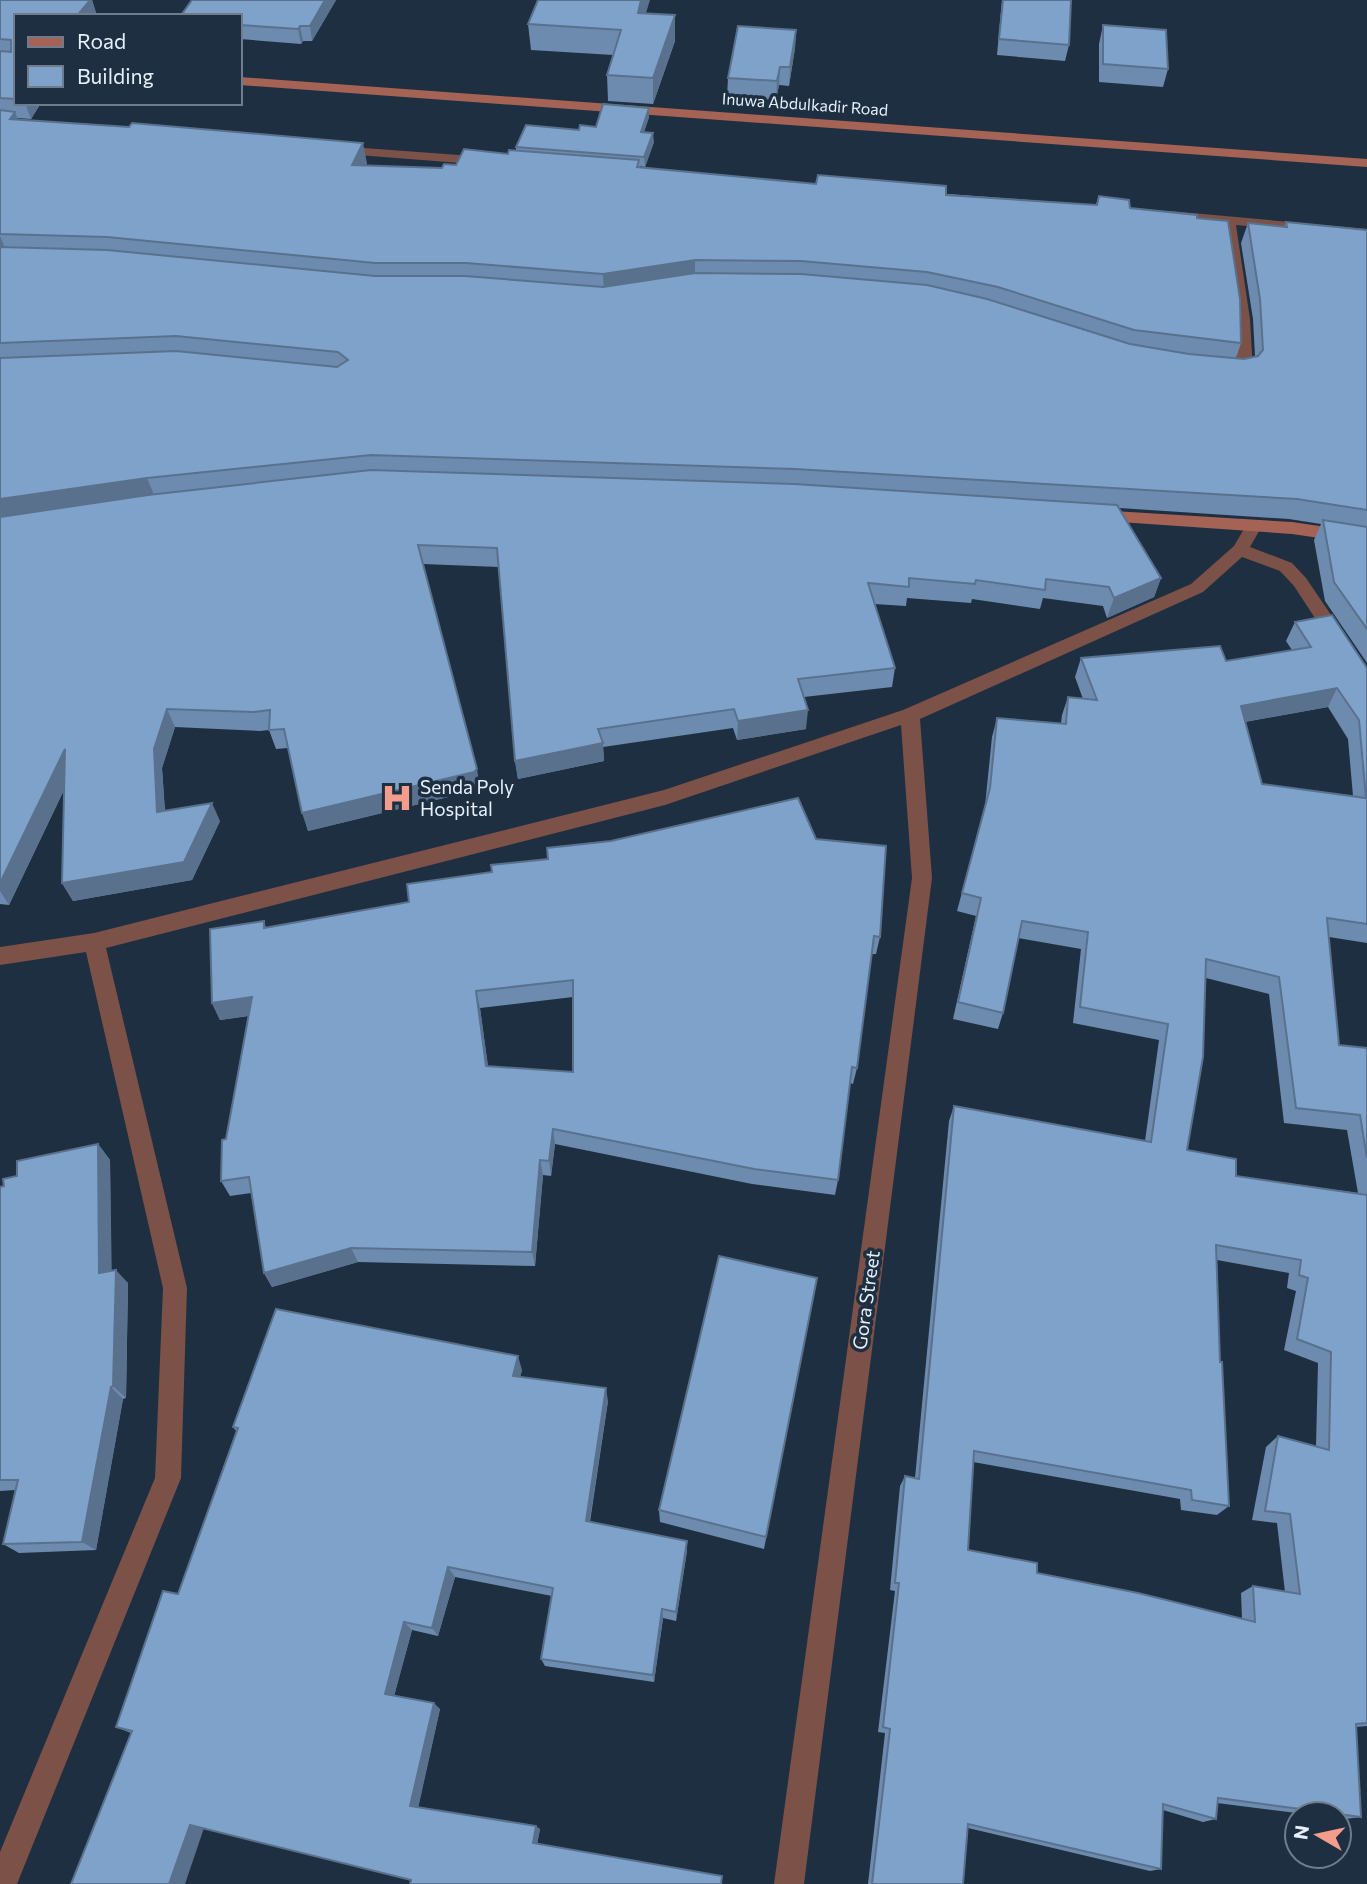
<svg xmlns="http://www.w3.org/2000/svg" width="1367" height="1884" font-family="Commissioner,sans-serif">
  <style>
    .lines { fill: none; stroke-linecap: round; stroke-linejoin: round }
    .street { fill: #7b5148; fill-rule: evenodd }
    .secondary { fill: #a56356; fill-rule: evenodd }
    .wall { fill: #6d8bae; fill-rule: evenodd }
    .shaded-wall { fill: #59718d }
    .building { fill: #7fa2ca; stroke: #59718d; stroke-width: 2; fill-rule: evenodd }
    .labels { text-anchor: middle; stroke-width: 7; stroke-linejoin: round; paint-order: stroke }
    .far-street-label { font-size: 16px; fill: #e5f0fc; stroke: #1e2f41 }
    .poi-label { font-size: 19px; fill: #e5f0fc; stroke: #1e2f41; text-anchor: start }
    .street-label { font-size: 19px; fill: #e5f0fc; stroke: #1e2f41 }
  </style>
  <rect width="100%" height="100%" fill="#1e2f41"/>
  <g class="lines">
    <g class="street">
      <path d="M337 146 486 157 493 161 486 165 332 153 330 150Z"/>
      <path d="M1170 211 1367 229V237L1236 225 1250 319 1253 370C1246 377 1227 378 1220 371L1223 368 1237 366 1236 319 1222 224 1165 218V212Z"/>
      <path d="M1254 520 1262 526 1250 547 1292 563 1306 578 1367 668V689L1360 687 1294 586 1280 571 1242 557 1203 592 920 719 932 878 804 1884H774L912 878 901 725 665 805 106 948 187 1288 181 1478 17 1884H0V1852L155 1478 163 1288 86 952 0 965V947L94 933 664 790 903 710 1191 584 1234 546 1248 522Z"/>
    </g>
    <g class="secondary">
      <path d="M240 77 1367 159V167L240 85Z"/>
      <path d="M1097 510 1292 522 1367 533V545L1292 534 1091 520 1089 516Z"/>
    </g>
  </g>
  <g class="wall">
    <path d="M0 0H92L97 16H16V103H41L31 119 17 118 18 120 367 163 366 165 442 168 508 154 516 151V147L596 127 649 108V117L644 132 654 142 645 167 640 166V167L816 184 1096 205 1099 196 1130 208 1197 218 1241 343 1236 358 1244 359 1255 356 1253 319 1241 243 1248 223 1284 227 1286 222 1367 230V663L1325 601 1314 540 1321 524 1289 519 1119 508 1161 578 1154 597 1107 618 1103 606 1043 598 1040 609 972 599 971 603 907 598 906 606 874 604 895 668 892 687 804 697 806 729 737 740 733 728 603 747 604 761 518 779 515 761 499 567 423 564 480 787 477 790 308 831 288 748 276 749 269 730 260 731 175 727 162 768 165 811 220 821 192 880 73 901 62 883 64 790 9 905 0 904Z"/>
    <path d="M192 0H336L312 41H303L301 44 240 39V16H183L182 14Z"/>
    <path d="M1002 0H1071L1069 45 1065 61 997 55Z"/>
    <path d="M646 13 675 15V41L653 104 608 101 607 75 613 55 531 50 528 24Z"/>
    <path d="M1103 25 1168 69 1163 87 1099 82V44Z"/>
    <path d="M796 30 795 48 789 86 779 85 776 100 727 97 728 78Z"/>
    <path d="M1295 622 1367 668V943L1329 937 1339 1045 1367 1048V1726L1356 1727 1361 1817 1345 1819 1339 1818V1814H1305L1217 1803 1216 1819 1203 1822 1163 1810 1161 1869 1150 1871 968 1828 963 1884H868L885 1733 878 1732 895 1591 890 1590 900 1486 905 1476 915 1478 949 1121 954 1106 1145 1141 1159 1040 1073 1023 1081 949 1018 938 1003 1013 998 1029 953 1019 976 916 957 911 985 806 992 737 997 718 1061 723 1062 715 1068 697 1083 699 1075 677 1081 658 1226 661 1292 650 1286 641ZM1328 707 1348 739 1353 796 1262 784 1245 722ZM1206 978 1269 994 1284 1123 1347 1130 1358 1193 1236 1176 1187 1150ZM1217 1260 1289 1273 1287 1288 1296 1291 1284 1350 1318 1363 1316 1446 1278 1436 1266 1447 1252 1520 1277 1523 1285 1592 1253 1586 1241 1593 1242 1619 1037 1573 968 1550 973 1462 1180 1499 1181 1510 1217 1515 1229 1506 1220 1362Z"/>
    <path d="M816 839 880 937 876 954H872L857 1068 853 1084 850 1083 838 1180 835 1195 752 1184 555 1144 551 1176 543 1175 535 1266 358 1262 272 1287 264 1273 251 1193 230 1196 221 1181 226 1139 249 1016 220 1020 212 1003 264 921 266 928ZM573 997V1072L488 1066 480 1008Z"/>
    <path d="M98 1144 110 1160 111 1270 128 1283 126 1398 123 1399 96 1550 19 1553 3 1544 15 1490 0 1491V1187L4 1186 17 1176Z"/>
    <path d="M817 1278 764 1549 660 1522 659 1510Z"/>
    <path d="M522 1370 520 1377 608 1401 590 1522 687 1541V1551L676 1621 663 1618 654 1682 545 1666 541 1659 552 1596 455 1577 438 1636 412 1630 394 1696 440 1709 418 1807 540 1829 537 1844 411 1880 131 1733 116 1727 178 1594 236 1431 233 1427Z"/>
  </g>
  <g class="shaded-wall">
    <path d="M90 0H92L97 16H77Z"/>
    <path d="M325 0H336L312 41 310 26Z"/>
    <path d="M641 0H650L638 39V13Z"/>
    <path d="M675 15V41L653 104V78Z"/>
    <path d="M300 26 303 41 301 44 298 29Z"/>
    <path d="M796 30 795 48 789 86 790 67Z"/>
    <path d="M780 67 779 85 776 100 777 81Z"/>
    <path d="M25 103H41L31 119Z"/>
    <path d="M649 108V117L641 141V132Z"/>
    <path d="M15 112 22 131 10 119Z"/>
    <path d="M653 133 654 142 645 167 644 157Z"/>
    <path d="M363 143 367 163 356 184 352 165Z"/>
    <path d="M0 236 7 253 0 258Z"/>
    <path d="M695 260V279L604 293 603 274Z"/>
    <path d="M147 478 155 497 0 520V499Z"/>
    <path d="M1161 578 1154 597 1107 618 1114 598Z"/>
    <path d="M1337 688 1328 707 1232 724 1241 706Z"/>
    <path d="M167 709 175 727 162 768 166 830 157 812 154 749Z"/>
    <path d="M808 710 806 729 737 740 738 721Z"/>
    <path d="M603 743 604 761 518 779 515 761Z"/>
    <path d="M65 749 75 767 9 905 0 891V883Z"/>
    <path d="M477 769 480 787 477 790 308 831 302 813Z"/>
    <path d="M212 803 220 821 192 880 73 901 62 883Z"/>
    <path d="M476 991 480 1008 490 1082 486 1066Z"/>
    <path d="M252 997 260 1014 220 1020 212 1003Z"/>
    <path d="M553 1129 555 1144 551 1176 549 1161Z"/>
    <path d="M98 1144 110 1160 112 1286 99 1273Z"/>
    <path d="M540 1160 543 1175 535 1266 532 1252Z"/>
    <path d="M351 1248 358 1262 272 1287 264 1273Z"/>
    <path d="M116 1270 128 1283 126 1398 113 1386Z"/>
    <path d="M518 1356 522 1370 517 1389 513 1376Z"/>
    <path d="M111 1387 123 1399 96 1550 82 1542Z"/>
    <path d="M606 1388 608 1401 588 1532 586 1521Z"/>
    <path d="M687 1541V1551L676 1621V1612Z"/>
    <path d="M448 1567 455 1577 438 1636 432 1628Z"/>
    <path d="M662 1609 663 1618 654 1682 653 1675Z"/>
    <path d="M404 1622 412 1630 393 1700 385 1694Z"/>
    <path d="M434 1703 440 1709 418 1809 410 1806Z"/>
    <path d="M190 1825 204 1828 185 1884H169Z"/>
    <path d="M536 1826 540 1829 537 1845 533 1843Z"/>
  </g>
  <g class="building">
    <path d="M0 0H90L77 16H16V99L0 98V51L11 52V40L0 39Z"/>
    <path d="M192 0H325L310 26H300L298 29 240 25V16H202L182 14Z"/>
    <path d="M538 0H641L638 13 675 15 653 78 607 75 621 30 528 24Z"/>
    <path d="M1003 0H1071L1069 45 999 39Z"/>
    <path d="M1103 25 1166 30 1168 69 1103 64Z"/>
    <path d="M738 26 796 30 790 67H780L777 81 728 78Z"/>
    <path d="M603 104 649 108 641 132 653 133 644 157 516 147 526 125 579 130 580 125 596 127Z"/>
    <path d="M0 110 15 112 10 119 129 127 132 123 363 143 352 165 442 168 444 164 456 165 464 149 508 154 509 150 639 160 637 167 816 184 818 175 946 186V195L1097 205 1099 196 1129 200 1130 208 1197 215V218L1228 221 1240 299 1241 343 1134 330 998 287 927 272 801 261 695 260 603 274 466 263H375L107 237 0 234Z"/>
    <path d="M1286 222 1367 230V510L1297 499 795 469 371 455 147 478 0 499V358L176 351 337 367 348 360 338 352 176 336 0 343V247L107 250 375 276H465L603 287 695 273 801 274 927 285 987 299 1130 344 1189 354 1244 359 1258 356 1263 350 1260 299 1248 223 1287 227Z"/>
    <path d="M371 470 794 484 1117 505 1161 578 1114 598 1109 587 1046 579 1045 590 976 580 975 584 909 578V587L868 583 895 668 798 679 808 710 738 721 734 709 598 729 603 743 515 761 497 548 418 545 477 769 474 772 302 813 284 729 269 730 270 710 253 712 167 709 154 749 157 812 212 803 184 862 62 883 65 749 0 883V517L148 495Z"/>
    <path d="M1323 520 1367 527V629L1334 582Z"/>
    <path d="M1332 615 1367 668V924L1327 918 1339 1045 1367 1048V1158L1360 1115 1296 1108 1279 977 1206 959 1203 1057 1187 1150 1236 1159V1176L1367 1195V1723L1356 1724 1361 1817 1218 1798 1216 1819 1163 1804 1161 1869 968 1824 963 1884H872L890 1729 883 1727 899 1583H895L905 1476 919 1479 954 1106 1151 1142 1168 1024 1080 1007 1088 932 1022 921 1003 1013 958 1002 981 898 962 893 990 788 997 718 1066 724 1068 697 1097 700 1081 658 1220 646 1226 661 1311 647 1295 622ZM1337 688 1359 720 1366 798 1262 784 1241 706ZM1216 1245 1301 1260 1299 1275 1308 1278 1297 1339 1331 1352 1329 1450 1278 1436 1265 1511 1290 1514 1300 1594 1253 1586 1255 1622 1138 1593 1037 1573V1563L968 1550 974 1451 1191 1490 1192 1500 1229 1506 1222 1362H1220Z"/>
    <path d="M798 798 816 839 886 846 880 937 874 936 857 1068 852 1067 838 1180 754 1169 553 1129 549 1161 540 1160 532 1252 351 1248 264 1273 249 1177 221 1181 222 1140 226 1139 252 997 212 1003 210 929 264 921V928L409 902 407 884 492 872 491 865 548 859 547 848 611 841ZM573 980V1072L486 1066 476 991Z"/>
    <path d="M98 1144 99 1273 116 1270 113 1386 111 1387 82 1542 3 1544 18 1480H0V1187L4 1186 3 1179 17 1176V1161Z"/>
    <path d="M719 1256 817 1278 766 1537 659 1510Z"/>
    <path d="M276 1309 518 1356 513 1376 606 1388 586 1521 687 1541 676 1612 662 1609 653 1675 541 1659 553 1588 448 1567 432 1628 404 1622 385 1694 434 1703 410 1806 536 1826 533 1843 722 1876 721 1884H410L411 1880 190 1825 169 1884H71L132 1731 116 1727 163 1591 178 1594 238 1428 233 1427Z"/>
  </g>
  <defs>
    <g id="hospital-bare" transform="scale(2.415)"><path d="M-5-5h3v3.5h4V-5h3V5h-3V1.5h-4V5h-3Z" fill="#f49d8c" stroke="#1e2f41" stroke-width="2.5" paint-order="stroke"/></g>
  </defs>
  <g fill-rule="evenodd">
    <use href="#hospital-bare" x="397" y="798"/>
  </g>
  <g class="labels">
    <g class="far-street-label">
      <text transform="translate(805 104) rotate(4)" y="6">Inuwa Abdulkadir Road</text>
    </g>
    <g class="poi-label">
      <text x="420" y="794">Senda Poly<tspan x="420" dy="22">Hospital</tspan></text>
    </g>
    <g class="street-label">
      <text transform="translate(866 1300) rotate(-82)" y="7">Gora Street</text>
    </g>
  </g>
  <rect x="14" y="14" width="228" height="91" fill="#1e2f41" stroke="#6e7c8c" stroke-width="2"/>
  <rect x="28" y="37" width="35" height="10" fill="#a56356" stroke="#6e7c8c" stroke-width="2"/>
  <text x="77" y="49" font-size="21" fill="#e5f0fc">Road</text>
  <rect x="28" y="66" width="35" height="21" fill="#7fa2ca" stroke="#6e7c8c" stroke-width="2"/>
  <text x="77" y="84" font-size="21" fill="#e5f0fc">Building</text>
  <g transform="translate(1318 1835) rotate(279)"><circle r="33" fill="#1e2f41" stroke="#6e7c8c" stroke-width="2"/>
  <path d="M0-5L12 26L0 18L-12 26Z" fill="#f49d8c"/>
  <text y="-10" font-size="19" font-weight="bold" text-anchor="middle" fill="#e5f0fc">N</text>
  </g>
</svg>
